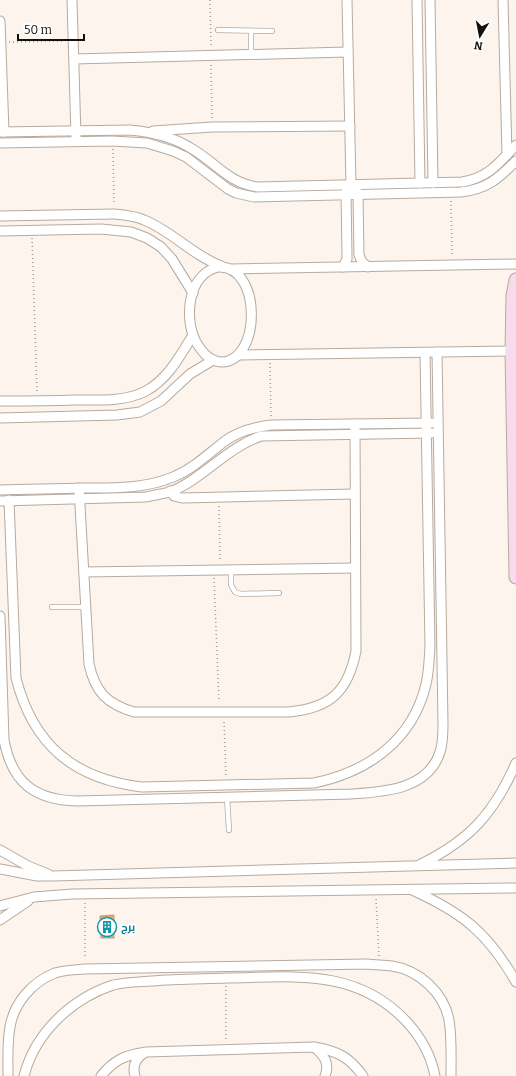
<svg xmlns="http://www.w3.org/2000/svg" width="516" height="1076" font-family="Bitter,Cairo,serif">
  <style>
    .building { fill: #f1a85c; stroke: #aca094 }
    .lines { fill: none; stroke-linecap: round; stroke-linejoin: round }
    .lane-casing { stroke: #b7aa9f; stroke-width: 6 }
    .street-casing { stroke: #b7aa9f; stroke-width: 11 }
    .secondary-casing { stroke: #b7aa9f; stroke-width: 15 }
    .path { stroke: #a09a93; stroke-width: 1.5; stroke-dasharray: 1 3; stroke-linecap: butt }
    .lane { stroke: #fff; stroke-width: 4.5 }
    .street { stroke: #fff; stroke-width: 9 }
    .secondary { stroke: #f7daec; stroke-width: 13 }
    .labels { text-anchor: middle; stroke-width: 3.5; stroke-linejoin: round; paint-order: stroke }
    .culture-label { font-size: 11px; font-weight: bold; fill: #0d838f; stroke: #fff; text-anchor: start }
  </style>
  <rect width="100%" height="100%" fill="#fdf5ed"/>
  <path class="building" d="M114 915V938H101L100 916Z"/>
  <g class="lines">
    <g class="lane-casing">
      <g id="lane">
        <path d="M218 30 272 31"/>
        <path d="M251 54V31"/>
        <path d="M231 570V585L235 592 241 594 279 593"/>
        <path d="M52 607H85"/>
        <path d="M227 797 229 830"/>
      </g>
    </g>
    <g class="street-casing">
      <g id="street">
        <path d="M72 0 76 137"/>
        <path d="M417 0 420 183"/>
        <path d="M430 0 433 183"/>
        <path d="M503 0 507 155"/>
        <path d="M0 21 4 132"/>
        <path d="M74 59 348 52"/>
        <path d="M153 131 212 127 350 126"/>
        <path d="M0 132 130 130C151 132 171 136 189 147 215 161 227 183 258 187L462 182C488 178 499 163 516 145"/>
        <path d="M0 143 112 141 147 143 173 151 186 157 228 189 236 193 254 197 461 192C487 189 498 179 516 161"/>
        <path d="M356 190 358 195 359 255 362 262 368 267"/>
        <path d="M0 216 114 214C124 215 135 216 144 220 172 231 192 255 221 266"/>
        <path d="M0 231 101 229 131 232 147 238 161 247 172 259 193 293"/>
        <path d="M218 267C263 265 261 363 221 362 209 361 202 352 196 342 184 319 187 275 218 267Z"/>
        <path d="M343 267 347 259V255L346 192 351 185 347 0"/>
        <path d="M232 269 516 264"/>
        <path d="M239 355 516 351"/>
        <path d="M0 401C25 401 49 401 74 400 97 400 125 402 146 391 168 379 180 356 193 335"/>
        <path d="M0 418 117 415 140 412 161 401 190 374 213 360"/>
        <path d="M79 488 89 664C95 692 107 704 134 712H289C330 708 348 692 356 651L355 424"/>
        <path d="M0 490C28 489 55 489 83 488 113 488 144 489 173 477 193 469 208 454 225 441 239 431 255 427 271 425L432 423"/>
        <path d="M170 491 174 496 182 498 355 494"/>
        <path d="M9 500 16 678C33 745 74 779 142 787L314 783C368 772 413 740 426 684 429 672 429 659 430 647L425 353"/>
        <path d="M0 501 146 497C154 495 162 494 170 492 203 479 226 448 261 436L432 433"/>
        <path d="M84 572 355 568"/>
        <path d="M0 616 4 740C12 783 35 800 77 801L351 794C383 792 428 790 440 752 443 743 443 733 443 724L437 352"/>
        <path d="M0 850 28 866 48 874"/>
        <path d="M421 864C470 840 494 813 516 763"/>
        <path d="M0 869 37 876H53L516 863"/>
        <path d="M412 890C463 913 488 933 516 982"/>
        <path d="M0 906 34 897 72 894 516 888"/>
        <path d="M0 920 28 901"/>
        <path d="M314 1047C324 1055 330 1063 325 1076"/>
        <path d="M8 1076C8 1060 7 1043 10 1027 14 1003 32 982 55 973 64 970 75 970 85 969L367 964C376 965 384 965 392 966 419 970 444 993 449 1020 452 1038 451 1058 451 1076"/>
        <path d="M24 1076C35 1033 71 999 113 985 126 982 139 982 152 981 178 979 203 979 228 978 294 977 356 968 406 1021 420 1036 431 1055 435 1076"/>
        <path d="M101 1076C114 1060 125 1055 146 1052L314 1047C338 1051 349 1057 363 1076"/>
        <path d="M135 1076C132 1066 136 1058 144 1053"/>
      </g>
    </g>
    <g class="secondary-casing">
      <path id="secondary" d="M516 280 513 296 512 351 516 577"/>
    </g>
    <g class="path">
      <path d="M210 0 211 47"/>
      <path d="M9 42 65 41"/>
      <path d="M211 65 212 119"/>
      <path d="M113 149 114 205"/>
      <path d="M451 201 452 256"/>
      <path d="M32 238 37 392"/>
      <path d="M270 363 271 417"/>
      <path d="M219 506 220 561"/>
      <path d="M214 578 219 702"/>
      <path d="M224 722 226 776"/>
      <path d="M376 899 379 957"/>
      <path d="M85 903V959"/>
      <path d="M226 986V1041"/>
    </g>
    <use href="#lane" class="lane"/>
    <use href="#street" class="street"/>
    <use href="#secondary" class="secondary"/>
  </g>
  <defs>
    <g id="building-ring" transform="scale(1)"><circle r="9.5" fill="#fff" stroke="#0f9aa8" stroke-width="1.5"/><path d="M-4-6H4V6H1V3H-1V6H-4ZM-2.5-4.3h1.7v1.8h-1.7ZM.8-4.3h1.7v1.8H.8ZM-2.5-1h1.7V.8h-1.7ZM.8-1h1.7V.8H.8Z" fill="#0f9aa8"/></g>
  </defs>
  <g fill-rule="evenodd">
    <use href="#building-ring" x="107" y="927"/>
  </g>
  <g class="labels">
    <g class="culture-label">
      <text x="121" y="931">برج</text>
    </g>
  </g>
  <g transform="translate(480 36) rotate(190)" stroke="#ffffff" stroke-width="3" paint-order="stroke">
  <path d="M0-3L7 15L0 10L-7 15Z" fill="#14100b"/>
  <text y="-6" font-size="11" font-weight="bold" text-anchor="middle" fill="#14100b">N</text>
  </g>
  <path d="M18 34v6h66v-6" fill="none" stroke="#14100b" stroke-width="2"/>
  <text x="24" y="34" font-size="12" fill="#14100b" stroke="#ffffff" stroke-width="3" paint-order="stroke">50 m</text>
</svg>
